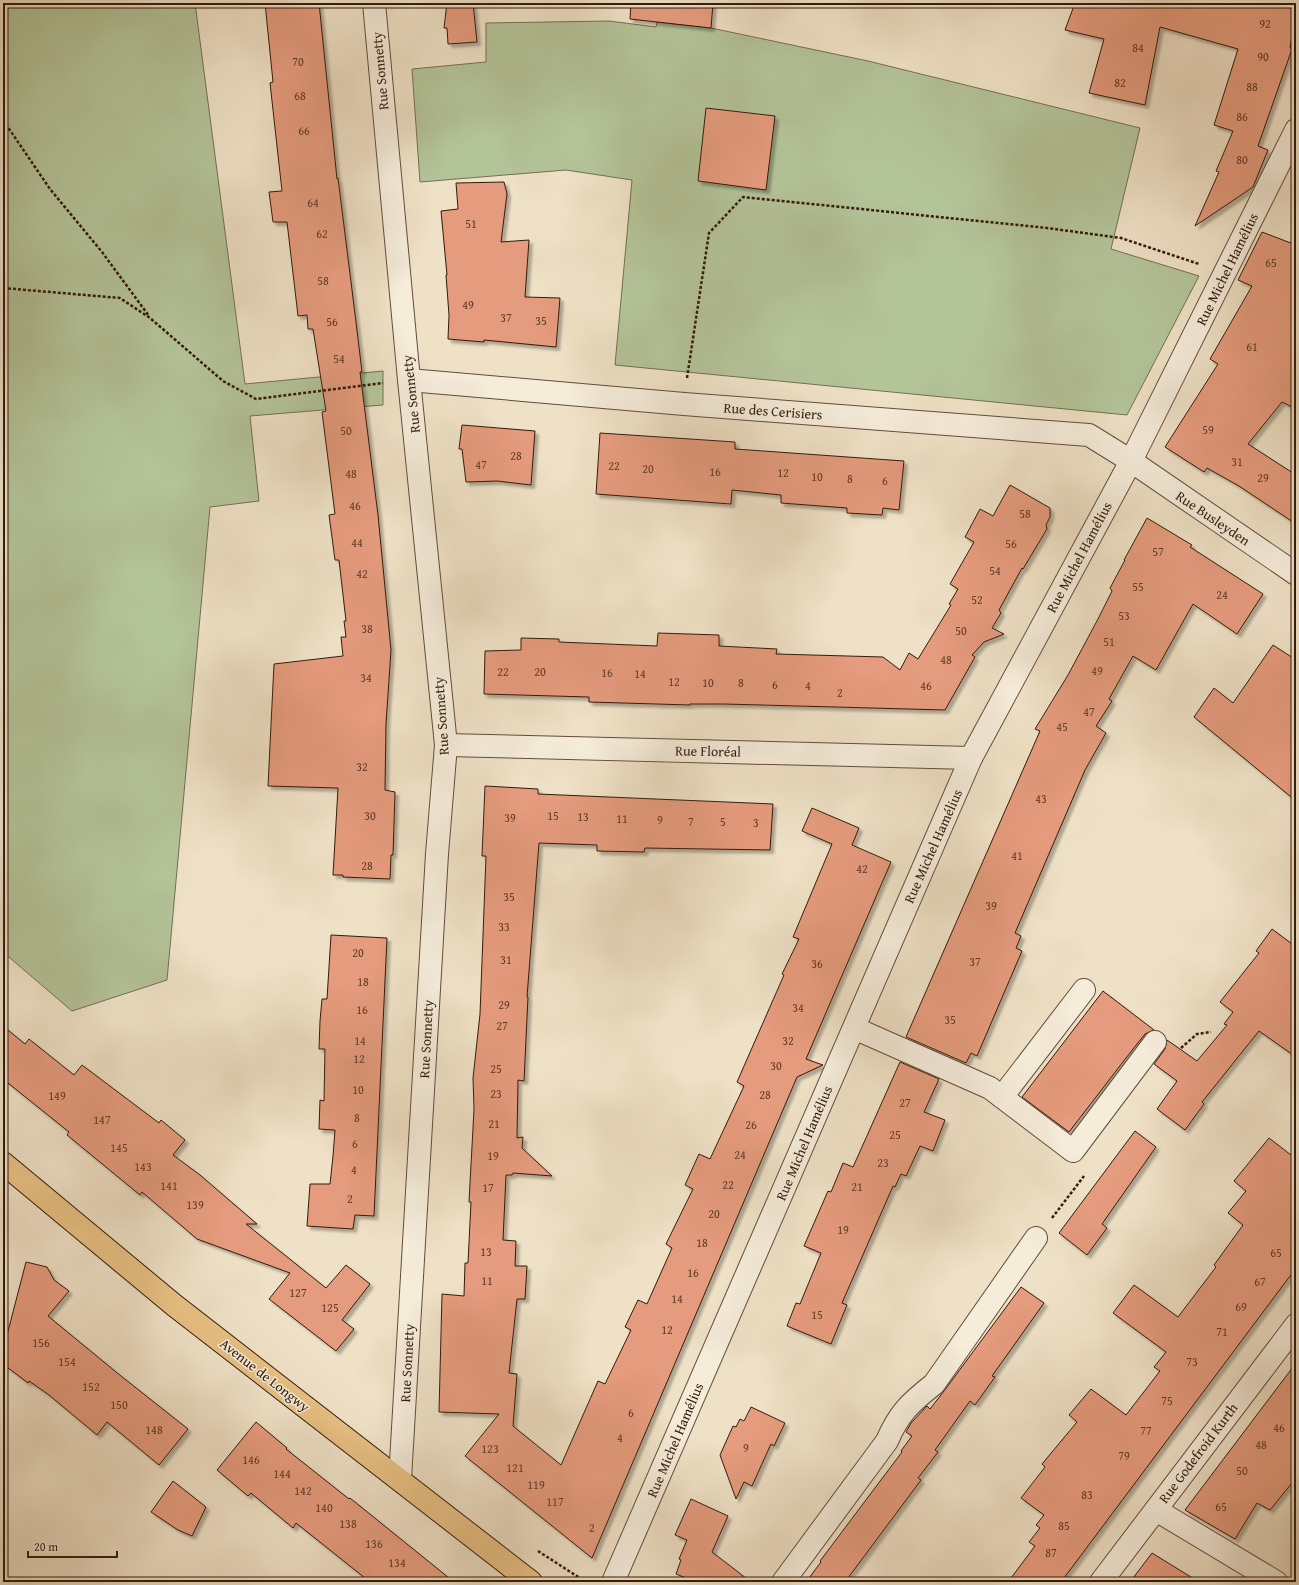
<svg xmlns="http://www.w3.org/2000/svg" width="1299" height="1585" font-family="'Gentium Book Plus',serif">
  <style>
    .green { fill: #b4c499; stroke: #746f52 }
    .building { fill: #e59b7d; stroke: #331a0c; filter: url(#shadow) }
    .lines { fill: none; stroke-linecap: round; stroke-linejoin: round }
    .minor-casing { stroke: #624c3a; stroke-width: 24 }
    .major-casing { stroke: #331a0c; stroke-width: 24 }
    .path { stroke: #331a0c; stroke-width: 2.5; stroke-dasharray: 3 2; stroke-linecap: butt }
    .minor { stroke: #f5ecda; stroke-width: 22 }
    .major { stroke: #e8c083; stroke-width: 22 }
    .labels { text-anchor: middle; stroke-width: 3; stroke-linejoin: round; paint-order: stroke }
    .number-label { font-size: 12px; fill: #603a28 }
    .street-label { font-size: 14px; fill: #331a0c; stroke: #f5ecda }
  </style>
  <defs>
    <filter id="shadow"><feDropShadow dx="3.5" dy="3.5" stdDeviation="1" flood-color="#0004"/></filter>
  </defs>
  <rect width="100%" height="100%" fill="#efe1c6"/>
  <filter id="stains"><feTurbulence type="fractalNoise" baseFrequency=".005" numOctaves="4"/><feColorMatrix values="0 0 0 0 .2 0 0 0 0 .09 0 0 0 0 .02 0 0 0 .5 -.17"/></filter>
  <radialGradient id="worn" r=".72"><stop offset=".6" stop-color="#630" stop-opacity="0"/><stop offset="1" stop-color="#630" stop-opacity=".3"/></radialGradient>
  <g class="green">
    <path d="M3 3H195L245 384 383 371V405L250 416 259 501 210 507 167 980 72 1011 3 952Z"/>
    <path d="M609 21 656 27 657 22 711 28 868 61 1140 128 1111 249 1199 276 1127 415 615 365 632 180 566 170 420 182 412 69 486 62V23Z"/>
  </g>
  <g class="building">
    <path d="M265 3H319L337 179 338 178 356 322 362 372H360L378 515 391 650 386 724 385 790 395 792 393 855H391L390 879 343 877V875H333L338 788 268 786 274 664 343 656 341 637H346L344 621H346L339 560H335L329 515 335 514 322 412 326 411 313 329H308L307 315 298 316 287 222H273L269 192 282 191 270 83 273 82Z"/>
    <path d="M447 3H473L477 42 448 44 447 28H444Z"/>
    <path d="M631 3H713L711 28 630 19Z"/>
    <path d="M1075 3H1286L1296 15 1290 48 1292 49 1258 146 1268 150 1253 187 1195 226 1219 172 1216 171 1233 131 1214 125 1238 49 1160 27 1145 105 1089 93 1104 39 1065 30Z"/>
    <path d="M706 108 775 116 766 190 698 181Z"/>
    <path d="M504 182 507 194 501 242 529 240 525 297 560 298 556 347 484 340V342L448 339 449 315 446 275H447L441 211 458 209 456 183Z"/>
    <path d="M1262 232 1296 245V409L1282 402 1248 444 1296 475V524L1239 486 1207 468 1204 472 1165 447 1218 364 1210 359 1252 286 1238 280Z"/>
    <path d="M462 425 535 431 531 485 497 481 466 482 462 449H459Z"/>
    <path d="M600 433 735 442V449L904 461 899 510 883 508 882 515 847 513V508L781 503V495L732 490 731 504 596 494Z"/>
    <path d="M1010 485 1050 508V517L1046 525 1047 529 1023 569 1022 568 999 610 1001 613 992 628 1004 634 984 642 972 655 975 657 945 710 724 704H690V705L589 702V697L484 694 485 651 521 650V638L559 639V642L657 646 658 633 719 635V646L777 649 776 654 883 657 900 670 909 653 918 659 951 605 949 604 958 589 950 584 974 542 965 537 980 509 993 516Z"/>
    <path d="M1147 518 1192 545 1190 547 1263 594 1237 634 1193 604 1156 670 1133 656 1109 699 1112 701 1096 726 1106 733 1085 770 1015 933 1021 936 1016 948 1022 951 977 1056 971 1053 966 1063 906 1037 1040 731 1035 729 1068 675 1098 619 1112 591 1110 588 1125 560H1124Z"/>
    <path d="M1273 645 1296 660V801L1194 717 1214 688 1233 703Z"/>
    <path d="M485 786 538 789V794L773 804 770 850 645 848 644 852 597 851V845L539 843 527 997H528L524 1081 518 1080 517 1138 523 1137 522 1148 552 1176 513 1173 512 1175H506L503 1240 516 1241 515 1266H527L525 1299H517L509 1373 517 1374 513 1426 561 1465 598 1381 605 1384 631 1330 625 1327 638 1300 647 1304 672 1248 666 1244 693 1189 685 1185 699 1154 710 1159 744 1086 737 1082 784 975 782 974 799 939 793 937 832 844 802 831 812 808 859 828 852 845 891 862 806 1059 823 1065 797 1077 592 1558 465 1456 499 1414 439 1412 442 1294 464 1296 465 1263H468L471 1202H469L474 1109 473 1078 480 1014 486 856H482Z"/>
    <path d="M1272 929 1296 947V1057L1259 1031 1202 1102 1204 1104 1185 1130 1157 1109 1177 1081 1154 1064 1165 1049 1167 1040 1197 1061 1227 1025 1224 1024 1233 1012 1220 1002 1259 953 1256 951Z"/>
    <path d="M331 935 387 938 374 1216 355 1215 353 1229 307 1226 310 1184H330L333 1156 335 1130 319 1129 320 1100 324 1101 325 1049H319L320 1021 322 999H327Z"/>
    <path d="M1103 991 1154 1030 1145 1034 1133 1049 1069 1132 1022 1097Z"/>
    <path d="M3 1026 25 1044 29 1039 74 1075 82 1065 159 1123 161 1120 185 1140 173 1155 200 1175 257 1224H246L326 1288 346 1265 370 1284 342 1320 354 1329 336 1351 269 1299 290 1273 197 1239 142 1192 140 1195 67 1135 69 1132 3 1079Z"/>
    <path d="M900 1062 939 1079 924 1112 945 1120 933 1151 920 1146 906 1176 901 1174 895 1187 893 1186 842 1303 847 1305 831 1344 787 1326 796 1303 800 1304 821 1253 804 1246 828 1191 831 1192 843 1163 853 1167Z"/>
    <path d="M1135 1131 1156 1147 1102 1224 1107 1228 1087 1255 1059 1233Z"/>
    <path d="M1269 1138 1296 1159V1268L1061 1582H1008L1035 1546 1029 1542 1040 1528 1036 1525 1044 1515 1021 1498 1045 1467 1042 1464 1077 1422 1069 1415 1091 1389 1126 1415 1160 1371 1154 1367 1166 1352 1113 1313 1134 1285 1178 1317 1216 1267 1214 1265 1243 1225 1228 1213 1246 1191 1234 1181Z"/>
    <path d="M26 1262 47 1267 54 1280 69 1291 48 1316 121 1376 188 1429 159 1465 107 1422 97 1435 49 1395 29 1381 28 1383 3 1364V1338L6 1339Z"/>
    <path d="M1021 1287 1044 1303 992 1376 995 1377 975 1405 970 1401 935 1450 938 1452 918 1478 921 1480 845 1582H806L821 1562 820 1561 902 1452 901 1451 912 1436 906 1432 911 1423 927 1406 930 1409 944 1391Z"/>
    <path d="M1296 1363V1478L1270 1510 1257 1503 1235 1539 1185 1510Z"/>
    <path d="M751 1407 785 1423 774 1446 771 1444 752 1486 744 1482 736 1499 720 1455 733 1426 736 1427 740 1419 744 1421Z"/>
    <path d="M256 1422 287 1448 286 1449 349 1499 350 1498 454 1582H370L296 1523 293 1528 251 1493 248 1496 217 1470Z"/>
    <path d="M173 1481 206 1507 192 1536 178 1530 151 1512Z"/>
    <path d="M691 1499 728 1516 712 1552 751 1582H696L676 1574 681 1560 679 1559 687 1540 675 1535Z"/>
    <path d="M1152 1553 1199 1582H1130Z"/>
  </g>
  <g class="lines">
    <g class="minor-casing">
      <g id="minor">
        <path d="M374 3 409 380 446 745 437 854 400 1479"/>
        <path d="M409 380 684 404 1089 435 1131 461 1296 574"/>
        <path d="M446 745 971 758"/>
        <path d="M854 1028 990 1088 1073 1151 1155 1042"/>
        <path d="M1002 1097 1084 990"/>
        <path d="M1156 1510 1276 1582"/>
        <path d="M613 1582 971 758 1131 461 1296 130"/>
        <path d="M783 1582 887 1441C899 1413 910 1403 934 1384L1036 1238"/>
        <path d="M1101 1582 1296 1325"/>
      </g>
    </g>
    <g class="major-casing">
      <path id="major" d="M3 1163 174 1305 531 1582"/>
    </g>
    <g class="path">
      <path d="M3 120 50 189 102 252 149 316"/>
      <path d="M3 288 120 298 150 318 223 381 256 399 383 383"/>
      <path d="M687 378 709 233 743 197 1047 228 1121 238 1199 264"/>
      <path d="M1181 1048 1197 1034 1211 1032"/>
      <path d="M1052 1218 1084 1176"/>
      <path d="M538 1551 586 1582"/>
    </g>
    <use href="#minor" class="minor"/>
    <use href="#major" class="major"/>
  </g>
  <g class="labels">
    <g class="number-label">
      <text x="1265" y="28">92</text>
      <text x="1138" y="52">84</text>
      <text x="1263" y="61">90</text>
      <text x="298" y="66">70</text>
      <text x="1120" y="87">82</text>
      <text x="1252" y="91">88</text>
      <text x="300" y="100">68</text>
      <text x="1242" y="121">86</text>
      <text x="304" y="135">66</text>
      <text x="1242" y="164">80</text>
      <text x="313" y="207">64</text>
      <text x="471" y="228">51</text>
      <text x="322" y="238">62</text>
      <text x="1271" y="267">65</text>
      <text x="323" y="285">58</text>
      <text x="468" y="309">49</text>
      <text x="506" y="322">37</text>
      <text x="541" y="325">35</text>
      <text x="332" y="326">56</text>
      <text x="1252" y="351">61</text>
      <text x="339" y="363">54</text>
      <text x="1208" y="434">59</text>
      <text x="346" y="435">50</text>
      <text x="516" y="460">28</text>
      <text x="1237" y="466">31</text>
      <text x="481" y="469">47</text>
      <text x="614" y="470">22</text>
      <text x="648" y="473">20</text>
      <text x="715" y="476">16</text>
      <text x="783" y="477">12</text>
      <text x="351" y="478">48</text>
      <text x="817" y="481">10</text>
      <text x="1263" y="482">29</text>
      <text x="850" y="483">8</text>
      <text x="885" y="485">6</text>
      <text x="355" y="510">46</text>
      <text x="1025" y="518">58</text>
      <text x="357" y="547">44</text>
      <text x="1011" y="548">56</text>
      <text x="1158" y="556">57</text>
      <text x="995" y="575">54</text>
      <text x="362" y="578">42</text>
      <text x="1138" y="591">55</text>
      <text x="1222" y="599">24</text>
      <text x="977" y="604">52</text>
      <text x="1124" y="620">53</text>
      <text x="367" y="633">38</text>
      <text x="961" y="635">50</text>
      <text x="1109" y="646">51</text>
      <text x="946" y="664">48</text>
      <text x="1097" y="675">49</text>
      <text x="503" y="676">22</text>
      <text x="540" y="676">20</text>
      <text x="607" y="677">16</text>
      <text x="640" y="678">14</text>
      <text x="366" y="682">34</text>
      <text x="674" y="686">12</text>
      <text x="708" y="687">10</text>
      <text x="741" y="687">8</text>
      <text x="775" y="689">6</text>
      <text x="808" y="690">4</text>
      <text x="926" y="690">46</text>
      <text x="840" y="697">2</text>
      <text x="1089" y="716">47</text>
      <text x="1062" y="731">45</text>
      <text x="362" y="771">32</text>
      <text x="1041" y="803">43</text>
      <text x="370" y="820">30</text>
      <text x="553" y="820">15</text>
      <text x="583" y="821">13</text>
      <text x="510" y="822">39</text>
      <text x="622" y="823">11</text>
      <text x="660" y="824">9</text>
      <text x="691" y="826">7</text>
      <text x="723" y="826">5</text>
      <text x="756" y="827">3</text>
      <text x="1017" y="860">41</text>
      <text x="367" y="870">28</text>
      <text x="862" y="873">42</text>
      <text x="509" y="901">35</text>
      <text x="991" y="910">39</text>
      <text x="504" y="931">33</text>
      <text x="358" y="957">20</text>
      <text x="506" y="964">31</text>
      <text x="975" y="966">37</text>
      <text x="817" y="968">36</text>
      <text x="363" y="986">18</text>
      <text x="504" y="1009">29</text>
      <text x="798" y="1012">34</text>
      <text x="362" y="1014">16</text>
      <text x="950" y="1024">35</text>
      <text x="502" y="1030">27</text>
      <text x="360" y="1045">14</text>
      <text x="788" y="1045">32</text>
      <text x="359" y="1063">12</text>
      <text x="776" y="1070">30</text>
      <text x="496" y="1073">25</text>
      <text x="358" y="1094">10</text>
      <text x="496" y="1098">23</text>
      <text x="765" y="1099">28</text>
      <text x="57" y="1100">149</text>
      <text x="905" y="1107">27</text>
      <text x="357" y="1122">8</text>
      <text x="102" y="1124">147</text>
      <text x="494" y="1128">21</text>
      <text x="751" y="1129">26</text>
      <text x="895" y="1139">25</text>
      <text x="355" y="1148">6</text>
      <text x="119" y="1152">145</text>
      <text x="740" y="1159">24</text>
      <text x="493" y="1160">19</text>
      <text x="883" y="1167">23</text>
      <text x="143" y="1171">143</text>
      <text x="354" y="1174">4</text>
      <text x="728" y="1189">22</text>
      <text x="169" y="1190">141</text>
      <text x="857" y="1191">21</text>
      <text x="488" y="1192">17</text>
      <text x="350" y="1203">2</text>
      <text x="195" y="1209">139</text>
      <text x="714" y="1218">20</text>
      <text x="843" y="1234">19</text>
      <text x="702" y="1247">18</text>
      <text x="486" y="1256">13</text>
      <text x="1276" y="1257">65</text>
      <text x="693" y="1277">16</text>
      <text x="487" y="1285">11</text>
      <text x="1260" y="1286">67</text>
      <text x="298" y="1297">127</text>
      <text x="677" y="1303">14</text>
      <text x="1241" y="1311">69</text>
      <text x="330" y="1312">125</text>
      <text x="817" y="1319">15</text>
      <text x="667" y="1334">12</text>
      <text x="1222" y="1336">71</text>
      <text x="41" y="1347">156</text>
      <text x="67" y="1366">154</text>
      <text x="1192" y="1366">73</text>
      <text x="91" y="1391">152</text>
      <text x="1167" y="1405">75</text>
      <text x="119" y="1409">150</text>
      <text x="631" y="1417">6</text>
      <text x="1279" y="1432">46</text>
      <text x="154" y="1434">148</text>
      <text x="1146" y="1435">77</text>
      <text x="620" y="1442">4</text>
      <text x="1261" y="1449">48</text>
      <text x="746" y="1452">9</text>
      <text x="490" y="1453">123</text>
      <text x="1124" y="1460">79</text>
      <text x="251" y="1464">146</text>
      <text x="515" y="1472">121</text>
      <text x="1242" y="1475">50</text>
      <text x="282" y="1478">144</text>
      <text x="536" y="1489">119</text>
      <text x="303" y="1495">142</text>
      <text x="1087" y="1499">83</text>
      <text x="555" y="1506">117</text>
      <text x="1221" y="1511">65</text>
      <text x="324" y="1512">140</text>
      <text x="348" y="1528">138</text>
      <text x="1064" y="1530">85</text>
      <text x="592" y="1532">2</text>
      <text x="374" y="1548">136</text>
      <text x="1051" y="1557">87</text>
      <text x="397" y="1567">134</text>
    </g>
    <g class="street-label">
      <text transform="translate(380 71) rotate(-95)" y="5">Rue Sonnetty</text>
      <text transform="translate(1227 269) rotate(-64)" y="5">Rue Michel Hamélius</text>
      <text transform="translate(411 394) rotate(-96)" y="5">Rue Sonnetty</text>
      <text transform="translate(773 411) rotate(4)" y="5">Rue des Cerisiers</text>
      <text transform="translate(1213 518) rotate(34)" y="5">Rue Busleyden</text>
      <text transform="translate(1079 557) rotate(-62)" y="5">Rue Michel Hamélius</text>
      <text transform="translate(441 716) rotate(-94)" y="5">Rue Sonnetty</text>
      <text transform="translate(708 751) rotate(1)" y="5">Rue Floréal</text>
      <text transform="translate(933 846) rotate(-66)" y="5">Rue Michel Hamélius</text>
      <text transform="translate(426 1039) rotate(-87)" y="5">Rue Sonnetty</text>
      <text transform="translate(804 1143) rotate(-67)" y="5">Rue Michel Hamélius</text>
      <text transform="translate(407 1363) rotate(-87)" y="5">Rue Sonnetty</text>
      <text transform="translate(265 1375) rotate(38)" y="5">Avenue de Longwy</text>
      <text transform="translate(675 1440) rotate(-67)" y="5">Rue Michel Hamélius</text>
      <text transform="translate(1198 1453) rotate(-53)" y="5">Rue Godefroid Kurth</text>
    </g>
  </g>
  <rect width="1299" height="1585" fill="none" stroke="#efe1c6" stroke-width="16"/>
  <rect x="4" y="4" width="1291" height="1577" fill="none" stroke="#331a0c" stroke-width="2"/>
  <rect x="8" y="8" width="1283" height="1569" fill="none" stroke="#331a0c"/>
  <path d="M28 1551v6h89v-6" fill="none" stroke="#331a0c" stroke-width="2"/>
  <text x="34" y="1551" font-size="12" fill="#331a0c" stroke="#f5ecda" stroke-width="3" paint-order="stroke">20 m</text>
  <rect width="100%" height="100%" filter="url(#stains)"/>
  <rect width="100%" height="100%" fill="url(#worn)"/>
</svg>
